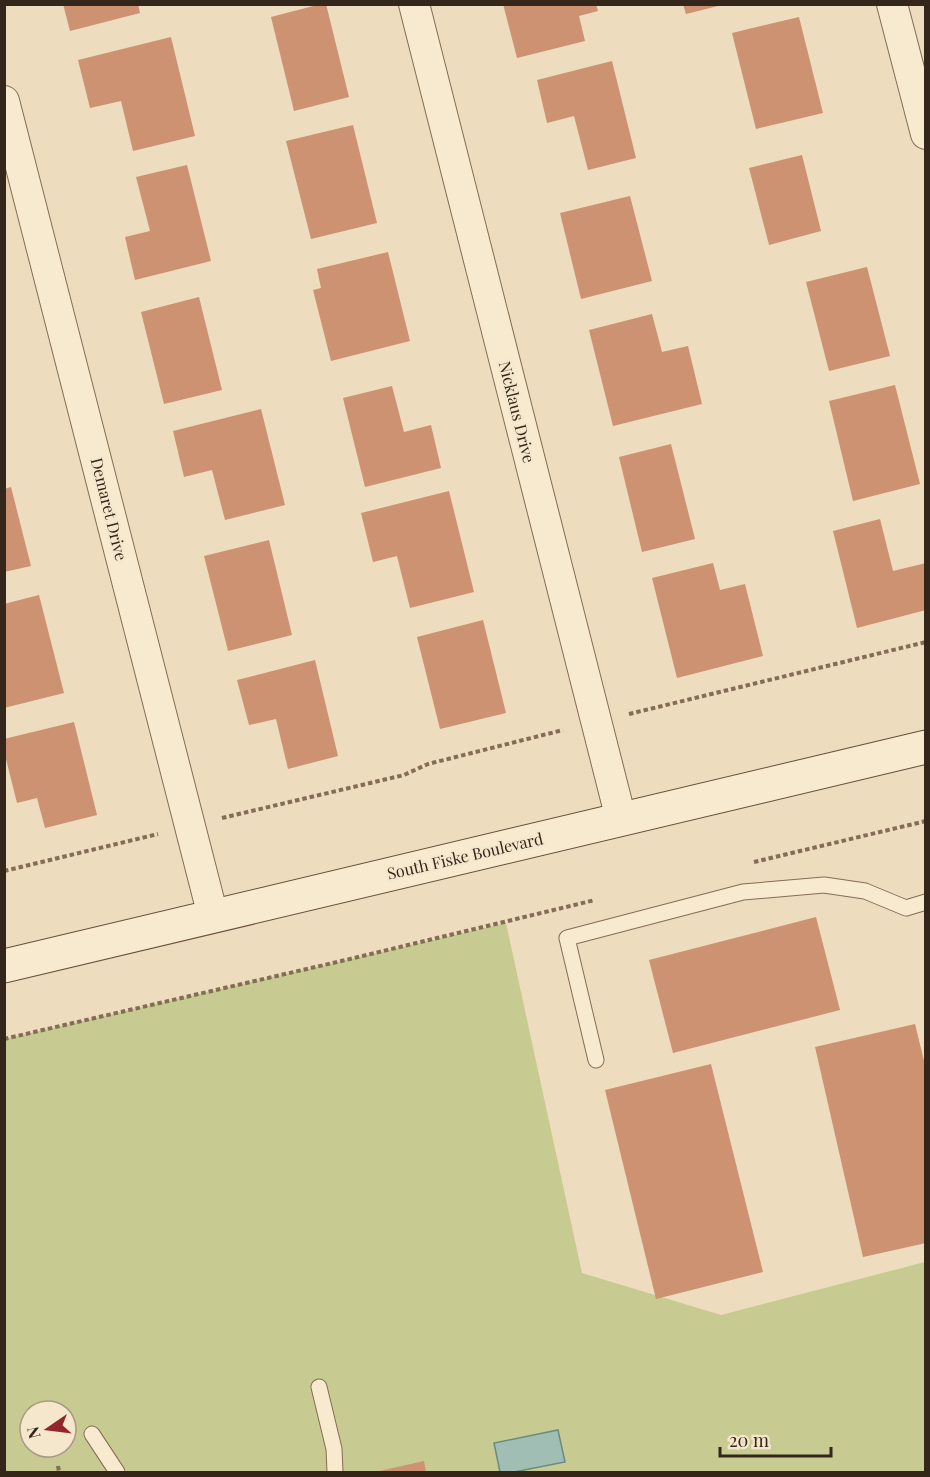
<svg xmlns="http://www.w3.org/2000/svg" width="930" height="1477" font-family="'Playfair Display',serif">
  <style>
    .green { fill: #c7cb91; fill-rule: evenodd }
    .water { fill: #a0beb4; stroke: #688c81; stroke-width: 1.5 }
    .building { fill: #cc9272 }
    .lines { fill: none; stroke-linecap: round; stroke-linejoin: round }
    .lane-casing { stroke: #856c56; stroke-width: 17 }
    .street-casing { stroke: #856c56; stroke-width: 32 }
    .secondary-casing { stroke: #664e3a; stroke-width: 35 }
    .path { stroke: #856c56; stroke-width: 4; stroke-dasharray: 4.5 3; stroke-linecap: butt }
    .lane { stroke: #f8eacf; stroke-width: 15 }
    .street { stroke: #f8eacf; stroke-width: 30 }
    .secondary { stroke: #f8eacf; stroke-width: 33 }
    .labels { text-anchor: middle; stroke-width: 4.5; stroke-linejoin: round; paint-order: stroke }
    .street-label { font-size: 16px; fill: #34261b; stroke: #f5e7cc }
  </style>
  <rect width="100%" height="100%" fill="#eddcbd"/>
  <path class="green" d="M506 923 582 1273 721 1315 925 1262V1472H5L4 1039ZM30 1411H66V1447H30Z"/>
  <path class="water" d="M558 1430 565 1462 514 1472H500L494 1443Z"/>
  <g class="building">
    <path d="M63 4H138L140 13 70 31Z"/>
    <path d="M321 4H326L349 97 294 111 271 17Z"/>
    <path d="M503 4H596L598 11 579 16 585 41 517 58Z"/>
    <path d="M683 4H722V5L686 14Z"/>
    <path d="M799 17 823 113 756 129 732 33Z"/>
    <path d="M171 37 195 136 133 151 121 101 90 108 78 60Z"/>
    <path d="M612 61 636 158 588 170 574 116 547 123 537 80Z"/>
    <path d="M353 125 377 223 311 239 286 141Z"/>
    <path d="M802 155 821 231 769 245 749 168Z"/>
    <path d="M187 165 211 261 135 280 125 237 150 231 136 177Z"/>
    <path d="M630 196 652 281 581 299 560 213Z"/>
    <path d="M388 252 410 341 331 361 313 290 321 288 317 269Z"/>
    <path d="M867 267 890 356 829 371 806 282Z"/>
    <path d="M199 297 222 390 164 404 141 312Z"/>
    <path d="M652 314 662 352 688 346 702 404 613 426 589 330Z"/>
    <path d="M895 385 920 484 853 501 829 401Z"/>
    <path d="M392 386 404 432 431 425 441 468 365 487 343 398Z"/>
    <path d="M261 409 285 505 225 520 212 470 184 477 173 431Z"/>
    <path d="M671 444 695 539 642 552 619 457Z"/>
    <path d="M11 487 31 566 4 572V489Z"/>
    <path d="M449 491 474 592 410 608 397 556 373 562 361 513Z"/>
    <path d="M880 519 893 571 926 563V610L857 628 833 531Z"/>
    <path d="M269 540 292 635 228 651 204 556Z"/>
    <path d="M713 563 720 590 745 584 763 656 677 678 652 578Z"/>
    <path d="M39 595 64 693 4 708V604Z"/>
    <path d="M483 620 506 713 440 729 417 637Z"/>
    <path d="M315 660 338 756 288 769 276 719 249 725 237 680Z"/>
    <path d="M74 722 97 815 45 828 37 798 17 803 4 751V739Z"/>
    <path d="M816 917 840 1010 673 1053 649 960Z"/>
    <path d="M915 1024 926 1069V1243L863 1257 815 1047Z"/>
    <path d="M711 1064 763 1272 656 1299 605 1090Z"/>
    <path d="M424 1461 426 1472H375Z"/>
  </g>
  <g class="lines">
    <g class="lane-casing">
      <g id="lane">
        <path d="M596 1060 567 938 743 892 824 885 865 891 906 908 926 902"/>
        <path d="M319 1387 334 1449 335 1472"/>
        <path d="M92 1434 117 1472"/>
      </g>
    </g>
    <g class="street-casing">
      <g id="street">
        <path d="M414 4 621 819"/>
        <path d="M892 4 926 134"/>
        <path d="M4 101 213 916"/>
      </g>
    </g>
    <g class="secondary-casing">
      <path id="secondary" d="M4 966 926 747"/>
    </g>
    <g class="path">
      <path d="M629 714 926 642"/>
      <path d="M222 818 404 775 428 764 563 730"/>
      <path d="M754 862 926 821"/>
      <path d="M4 871 158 834"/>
      <path d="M4 1039 350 959 595 900"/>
      <path d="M58 1466 59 1472"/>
    </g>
    <use href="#lane" class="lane"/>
    <use href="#street" class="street"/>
    <use href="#secondary" class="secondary"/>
  </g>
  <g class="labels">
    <g class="street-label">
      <text transform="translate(517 412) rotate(76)" y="6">Nicklaus Drive</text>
      <text transform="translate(109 509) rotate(76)" y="6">Demaret Drive</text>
      <text transform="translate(465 856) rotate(-13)" y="6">South Fiske Boulevard</text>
    </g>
  </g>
  <rect width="930" height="1477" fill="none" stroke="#34261b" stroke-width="12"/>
  <g transform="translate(48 1429) rotate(256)"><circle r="28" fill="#f5e7cc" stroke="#a89a85" stroke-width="1.5"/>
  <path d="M0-4.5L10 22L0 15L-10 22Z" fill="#93262d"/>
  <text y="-9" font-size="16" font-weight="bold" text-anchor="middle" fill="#34261b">N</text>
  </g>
  <path d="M720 1447v9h111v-9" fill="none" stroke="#34261b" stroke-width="3"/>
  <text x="729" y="1447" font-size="18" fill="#34261b" stroke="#f5e7cc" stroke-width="4.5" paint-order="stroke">20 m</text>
</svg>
